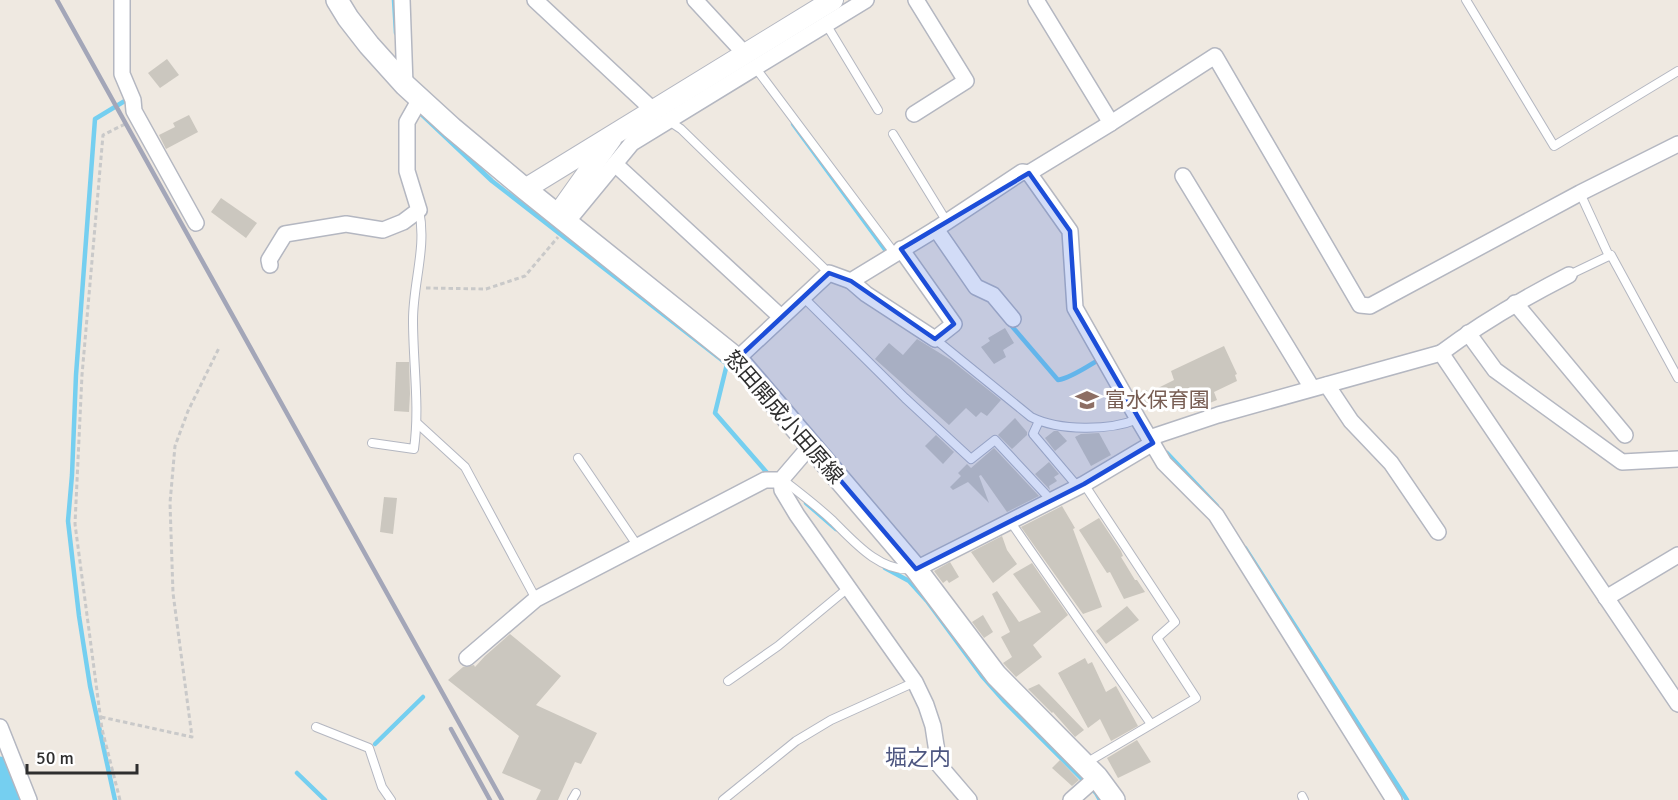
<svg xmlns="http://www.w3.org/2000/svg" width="1678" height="800" font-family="Signika,'Noto Sans JP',sans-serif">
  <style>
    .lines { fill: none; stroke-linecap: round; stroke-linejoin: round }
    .stream { stroke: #75cff0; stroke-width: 4.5 }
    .river { stroke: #75cff0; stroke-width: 27 }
    .building { fill: #cbc7bf }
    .service-casing { stroke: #b4b7c1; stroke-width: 10 }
    .minor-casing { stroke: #b4b7c1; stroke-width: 18 }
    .tertiary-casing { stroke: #b4b7c1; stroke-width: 22 }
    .secondary-casing { stroke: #b4b7c1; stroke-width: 24 }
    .path { stroke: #c9c9c9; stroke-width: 3; stroke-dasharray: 4.5 3; stroke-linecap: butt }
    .service { stroke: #fff; stroke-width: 8 }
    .minor { stroke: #fff; stroke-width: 15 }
    .tertiary { stroke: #fff; stroke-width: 20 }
    .secondary { stroke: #fff; stroke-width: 21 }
    .rail { stroke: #a3a6b8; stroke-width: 4.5 }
    .marked { fill: #1d4ed8; fill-opacity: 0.2; stroke: #1d4ed8; stroke-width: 4.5; stroke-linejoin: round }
    .labels { text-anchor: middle; stroke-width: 6; stroke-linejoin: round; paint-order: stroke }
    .education-label { font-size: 21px; fill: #785e54; stroke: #fff; text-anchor: start }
    .street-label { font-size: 21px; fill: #2e2e2e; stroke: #fff }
    .neighbourhood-label { font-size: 22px; fill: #4d5680; stroke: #fff }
  </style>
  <rect width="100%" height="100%" fill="#efe9e1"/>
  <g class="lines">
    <g class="stream">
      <path d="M394 0 396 33"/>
      <path d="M418 111 492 181 727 364 715 413 769 475"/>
      <path d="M793 124 886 251"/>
      <path d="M1010 324 1058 380C1071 378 1088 366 1100 359"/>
      <path d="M1167 453 1217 506"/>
      <path d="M806 503 836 529"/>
      <path d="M1245 548 1407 800"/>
      <path d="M885 568 909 581 927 601 982 676 1005 702 1096 793 1100 800"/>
      <path d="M375 744 423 697"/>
      <path d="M297 773 325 800"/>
      <path d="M115 800 90 686 79 616 68 521 72 475 76 375 95 119 128 99"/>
    </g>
    <path class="river" d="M0 770 15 800"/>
  </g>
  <g class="building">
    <path d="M167 59 179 75 160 88 148 73Z"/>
    <path d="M189 115 198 132 166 149 159 135 175 127 173 123Z"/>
    <path d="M221 198 257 223 246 238 211 212Z"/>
    <path d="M1005 328 1014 343 1003 350 1006 357 994 364 981 347 990 341 988 338Z"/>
    <path d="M917 339 951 360 1001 400 987 416 981 412 976 417 966 408 949 425 875 359 889 343 903 355Z"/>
    <path d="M1224 346 1237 374 1235 375 1237 381 1214 392 1217 400 1195 409 1188 392 1159 407 1144 410 1136 393 1147 390 1148 393 1174 380 1171 371Z"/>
    <path d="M396 362H409L410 394 409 412 394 411Z"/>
    <path d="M1015 418 1027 432V435L1012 449 998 435Z"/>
    <path d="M1054 431H1058L1067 441 1055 451 1045 438Z"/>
    <path d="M1099 433 1111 455 1091 466 1075 437 1081 434Z"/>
    <path d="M936 435 954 452 943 464 925 446Z"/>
    <path d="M994 448 1039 496 1007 512 981 475 979 476 989 503 968 482 953 490 950 487 961 476 958 473 967 464 971 468Z"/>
    <path d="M1049 462 1059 474 1054 477 1057 481 1049 486 1050 490 1035 474Z"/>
    <path d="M384 497 397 498 393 534 380 532Z"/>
    <path d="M1062 506 1075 528 1073 529 1102 607 1083 614 1021 527Z"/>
    <path d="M1099 518 1121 551 1123 556 1121 557 1135 580H1137L1145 592 1124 599 1110 572 1107 573 1079 530Z"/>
    <path d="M1002 536 1007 550 1017 564 993 583 971 552Z"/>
    <path d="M950 562 959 577 949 583 947 580 943 583 934 571Z"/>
    <path d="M1032 563 1068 615 1033 645 1042 657 1016 677 1003 663 1012 657 1001 637 1010 632 992 594 997 591 1019 622 1041 612 1013 574Z"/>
    <path d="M1127 606 1139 620 1106 644 1096 631Z"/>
    <path d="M983 615 993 632 984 638 972 622Z"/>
    <path d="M510 634 561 676 536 705 597 733 581 764 575 762 558 800H536L541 790 502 773 519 736 448 680 463 667 474 665 475 667 485 656Z"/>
    <path d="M1085 658 1088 664 1092 662 1106 692 1116 686 1138 726 1111 741 1100 719 1088 728 1058 673Z"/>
    <path d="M1039 684 1048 693 1084 730 1075 737 1053 712 1052 713 1028 689Z"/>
    <path d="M1137 740 1151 762 1118 778 1107 758Z"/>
    <path d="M1060 760 1079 780 1072 786 1052 768Z"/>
  </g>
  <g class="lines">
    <g class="service-casing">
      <g id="service">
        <path d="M1466 0 1554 146 1678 71"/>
        <path d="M826 24 878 110"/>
        <path d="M755 67 895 254"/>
        <path d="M669 121 681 129 829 273"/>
        <path d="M893 134 947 222"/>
        <path d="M1580 193 1609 256"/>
        <path d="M1569 275 1611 255 1678 378"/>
        <path d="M803 297 905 398 971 459 995 440 1051 500"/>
        <path d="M935 339 1031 417C1059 431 1109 431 1138 419"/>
        <path d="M1039 421 1033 434 1078 487"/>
        <path d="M418 424 465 467 536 599"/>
        <path d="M372 443 414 449C420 406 413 364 413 320 413 283 427 247 419 210"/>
        <path d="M578 458 637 545"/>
        <path d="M783 480C800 493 817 506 833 521 854 542 881 573 913 569"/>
        <path d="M1084 484 1175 622 1157 638 1196 698 1086 763"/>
        <path d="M1010 521 1151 724"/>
        <path d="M728 681 778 646 848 588"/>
        <path d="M316 727 369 748 382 787 391 800"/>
        <path d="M1302 796 1304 800"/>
        <path d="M572 800 576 793"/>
        <path d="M723 800 796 741 831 720 915 682"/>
      </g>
    </g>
    <g class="minor-casing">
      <g id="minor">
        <path d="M122 0V74L133 100 134 111 196 223"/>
        <path d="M402 0 405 85"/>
        <path d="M535 0 653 110"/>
        <path d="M695 0 745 54"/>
        <path d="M914 114 966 81 916 0"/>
        <path d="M1111 123 1215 56 1360 305 1370 306 1580 193 1678 144"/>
        <path d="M615 164 781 317"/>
        <path d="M1029 173 1070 231 1075 308 1138 419 1164 463 1216 515 1394 800"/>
        <path d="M1183 176 1312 388"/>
        <path d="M567 222 632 143 866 0"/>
        <path d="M936 229 976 287 993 295 1013 319"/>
        <path d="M270 265 269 260 285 234 346 224 383 230 403 222 419 210 407 171V122L420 99"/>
        <path d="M851 281 866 294 935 339 954 324 901 249"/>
        <path d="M1515 303 1625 435"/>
        <path d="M1468 333 1495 370 1622 462 1678 459"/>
        <path d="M1441 353C1481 323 1524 298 1569 275"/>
        <path d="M737 359 829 273 851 281 936 229 1022 172 1029 173 1111 123 1036 0"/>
        <path d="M1327 385 1351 421 1391 463 1438 532"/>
        <path d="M1149 438 1218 415 1441 353 1678 704"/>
        <path d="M781 480 782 490 797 515 915 682 926 705 933 726 939 765 969 800"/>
        <path d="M916 569 1084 484 1153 443"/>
        <path d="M1606 598 1678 555"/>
        <path d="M467 658 536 599 765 480H781L811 445"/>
        <path d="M0 727 29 800"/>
        <path d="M1071 800 1097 777"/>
      </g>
    </g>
    <g class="tertiary-casing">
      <g id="tertiary">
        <path d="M525 189 833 0"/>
        <path d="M558 214 612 138"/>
      </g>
    </g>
    <g class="secondary-casing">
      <path id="secondary" d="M337 0 348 18 369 45 405 85 452 128 525 189 737 359 916 569 996 675 1097 777 1114 800"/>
    </g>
    <g class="path">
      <path d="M426 288 486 289 525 276 558 237"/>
      <path d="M101 717 192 737 173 593 170 503 175 446 188 411 219 348"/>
      <path d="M120 800 102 729 75 524 82 375 103 135 125 124"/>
    </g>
    <use href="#service" class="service"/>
    <use href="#minor" class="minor"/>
    <use href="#tertiary" class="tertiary"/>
    <use href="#secondary" class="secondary"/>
    <g class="rail">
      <path d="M57 0 502 800"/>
      <path d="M451 729 490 800"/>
    </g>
  </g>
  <path class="marked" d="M1029 173 1070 231 1075 308 1153 443 1084 484 916 569 737 359 829 273 851 281 935 339 954 324 901 249Z"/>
  <defs>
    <g id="school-bare" transform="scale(1.8)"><path d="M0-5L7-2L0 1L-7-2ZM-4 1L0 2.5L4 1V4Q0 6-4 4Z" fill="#8d6e63" stroke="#fff" stroke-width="2.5" paint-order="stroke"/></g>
  </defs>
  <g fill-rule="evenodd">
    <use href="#school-bare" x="1087" y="400"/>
  </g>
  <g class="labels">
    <g class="education-label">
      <text x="1105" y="407">富水保育園</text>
    </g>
    <g class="street-label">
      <text transform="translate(784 417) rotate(49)" y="7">怒田開成小田原線</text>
    </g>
    <g class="neighbourhood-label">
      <text x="918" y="765">堀之内</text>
    </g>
  </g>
  <path d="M27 764v9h110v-9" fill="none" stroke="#2e2e2e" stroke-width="3"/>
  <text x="36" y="764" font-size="18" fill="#2e2e2e" stroke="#ffffff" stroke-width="4.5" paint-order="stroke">50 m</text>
</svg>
